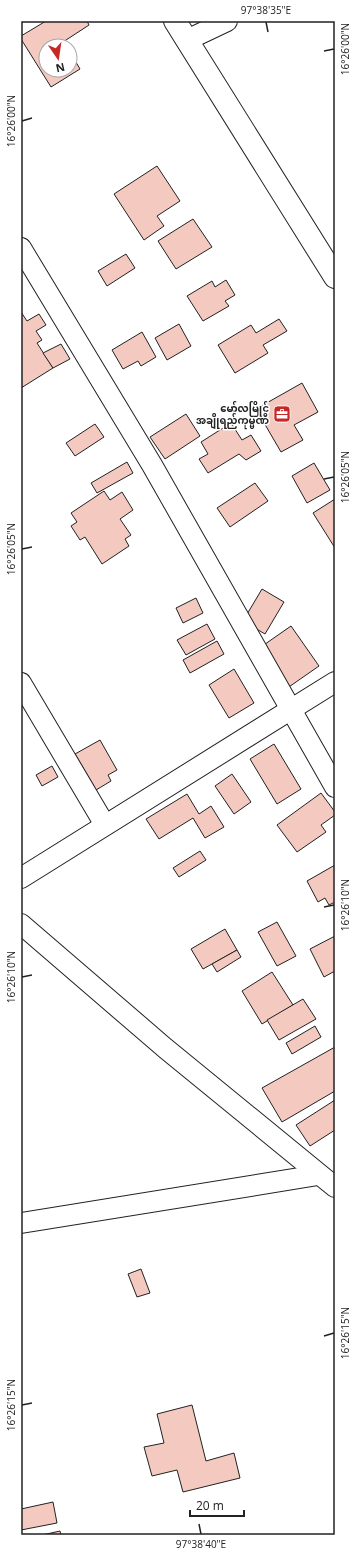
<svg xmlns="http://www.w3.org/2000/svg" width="356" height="1556" font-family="'Open Sans','Noto Sans Myanmar',sans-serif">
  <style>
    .building { fill: #f3c9c0; stroke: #222 }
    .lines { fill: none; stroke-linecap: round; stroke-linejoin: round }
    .minor-casing { stroke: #222; stroke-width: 22 }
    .highway-casing { stroke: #222; stroke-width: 24 }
    .minor { stroke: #fff; stroke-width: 20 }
    .highway { stroke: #fff; stroke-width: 22 }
    .ticks { fill: none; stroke: #222; stroke-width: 1.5 }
    .labels { text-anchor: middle; stroke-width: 3; stroke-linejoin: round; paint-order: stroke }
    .poi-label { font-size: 10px; font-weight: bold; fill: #222; stroke: #fff; text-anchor: end }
    .neatline { fill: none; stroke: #222; stroke-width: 1.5 }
    .ticks-label { font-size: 10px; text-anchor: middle; fill: #222 }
  </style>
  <rect width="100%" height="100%" fill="#fff"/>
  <g class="building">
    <path d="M46 21H87L89 25 63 42 66 46H46V70H70V52L80 69 51 87 21 39V36Z"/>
    <path d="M157 166 180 201 157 216 164 226 144 240 114 194Z"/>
    <path d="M193 219 212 247 176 269 158 241Z"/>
    <path d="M126 254 135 268 107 286 98 271Z"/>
    <path d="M226 280 235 295 225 301 229 306 203 321 187 296 212 281 215 287Z"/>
    <path d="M21 312 27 321 39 314 46 325 36 331 42 340 37 343 53 368 21 388Z"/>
    <path d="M279 319 287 331 263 345 268 353 235 373 218 345 251 325 256 333Z"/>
    <path d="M179 324 191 346 167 360 155 338Z"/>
    <path d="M142 332 156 357 141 366 138 361 123 369 112 350Z"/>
    <path d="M61 344 70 359 53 368 43 353Z"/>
    <path d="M302 383 318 412 294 425 303 440 281 452 256 409Z"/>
    <path d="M186 414 200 436 165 459 150 437Z"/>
    <path d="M231 423 242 440 251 435 261 451 246 460 239 454 208 473 199 459 208 454 201 442Z"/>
    <path d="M95 424 104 437 75 456 66 443Z"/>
    <path d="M127 462 133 473 97 493 91 483Z"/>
    <path d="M314 463 330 490 307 503 292 476Z"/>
    <path d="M255 483 268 501 230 527 217 508Z"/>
    <path d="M104 491 110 500 122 492 133 510 120 519 131 535 125 539 129 546 102 564 85 537 80 540 71 526 77 522 71 513Z"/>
    <path d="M335 499V548L313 513Z"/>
    <path d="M262 589 284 602 265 634 243 621Z"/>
    <path d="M196 598 203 613 183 623 176 608Z"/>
    <path d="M207 624 215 639 186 655 177 640Z"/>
    <path d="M291 626 319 666 286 689 258 649Z"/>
    <path d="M217 641 224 654 190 673 183 660Z"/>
    <path d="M234 669 254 703 229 718 209 685Z"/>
    <path d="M100 740 117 770 108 775 111 781 96 790 75 754Z"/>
    <path d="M274 744 301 789 277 804 250 759Z"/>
    <path d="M52 766 58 777 42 786 36 775Z"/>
    <path d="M232 774 251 802 234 814 215 786Z"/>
    <path d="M321 793 335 812V815L321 825 326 832 297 852 277 825Z"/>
    <path d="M187 794 199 814 211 806 224 827 205 838 193 818 159 839 146 819Z"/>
    <path d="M200 851 206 860 179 877 173 868Z"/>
    <path d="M335 865V902L329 905 325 898 318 902 307 881Z"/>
    <path d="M277 922 296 956 277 966 258 932Z"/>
    <path d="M225 929 237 950 203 969 191 949Z"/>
    <path d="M335 936V971L324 977 310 949Z"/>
    <path d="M237 950 241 957 217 972 212 964Z"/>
    <path d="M272 972 293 1005 262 1024 242 991Z"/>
    <path d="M303 999 316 1019 279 1040 267 1020Z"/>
    <path d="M315 1026 321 1037 292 1054 286 1043Z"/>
    <path d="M335 1047V1091L282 1122 262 1088Z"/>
    <path d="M335 1100V1130L310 1146 296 1125Z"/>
    <path d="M141 1269 150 1293 137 1297 128 1274Z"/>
    <path d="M192 1405 206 1461 234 1453 240 1478 183 1492 177 1470 152 1476 144 1447 164 1443 157 1414Z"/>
    <path d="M53 1502 57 1523 21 1530V1509Z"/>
    <path d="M60 1531 61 1535H42Z"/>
  </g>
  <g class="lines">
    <g class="minor-casing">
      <g id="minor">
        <path d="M187 40 227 21"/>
        <path d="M21 248 152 465 335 787"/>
        <path d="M21 683 105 825"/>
        <path d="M21 878 335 682"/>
        <path d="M21 924 165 1048 335 1187"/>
        <path d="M21 1223 318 1175"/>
      </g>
    </g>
    <g class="highway-casing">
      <path id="highway" d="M175 21 335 277"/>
    </g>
    <use href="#minor" class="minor"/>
    <use href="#highway" class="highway"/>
  </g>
  <path class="ticks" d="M266 22 268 32M324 51 334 49M22 121 32 118M324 479 334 477M22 549 32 547M324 907 334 905M22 977 32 975M324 1336 334 1333M22 1405 32 1403M199 1524 201 1534"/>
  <defs>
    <g id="office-square" transform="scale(0.9)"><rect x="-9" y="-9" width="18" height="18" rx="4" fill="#c62828" stroke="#fff"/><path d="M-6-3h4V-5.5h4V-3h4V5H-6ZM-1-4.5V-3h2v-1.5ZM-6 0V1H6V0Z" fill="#fff"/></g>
  </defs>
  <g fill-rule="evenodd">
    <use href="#office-square" x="282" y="414"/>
  </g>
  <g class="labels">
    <g class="poi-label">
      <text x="269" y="412">မော်လမြိုင်<tspan x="269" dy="12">အချိုရည်ကုမ္မဏီ</tspan></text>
    </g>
  </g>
  <rect width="356" height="1556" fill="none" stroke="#ffffff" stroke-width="44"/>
  <g transform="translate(58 58) rotate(167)"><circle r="19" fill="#ffffff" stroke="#a7a7a7"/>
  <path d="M0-3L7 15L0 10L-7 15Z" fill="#c62828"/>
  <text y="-6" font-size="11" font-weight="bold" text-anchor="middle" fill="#222222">N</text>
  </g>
  <path d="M190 1510v6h54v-6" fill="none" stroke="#222222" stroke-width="2"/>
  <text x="196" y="1510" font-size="12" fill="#222222" stroke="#ffffff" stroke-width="3" paint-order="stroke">20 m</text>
  <rect x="22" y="22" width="312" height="1512" class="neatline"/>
  <g class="ticks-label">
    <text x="266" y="14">97°38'35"E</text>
    <text transform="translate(345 49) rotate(-90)" y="4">16°26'00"N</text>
    <text transform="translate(11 121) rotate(-90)" y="4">16°26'00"N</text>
    <text transform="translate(345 477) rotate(-90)" y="4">16°26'05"N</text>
    <text transform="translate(11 549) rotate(-90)" y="4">16°26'05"N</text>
    <text transform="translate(345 905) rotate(-90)" y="4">16°26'10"N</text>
    <text transform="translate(11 977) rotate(-90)" y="4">16°26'10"N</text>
    <text transform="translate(345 1333) rotate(-90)" y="4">16°26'15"N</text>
    <text transform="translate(11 1405) rotate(-90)" y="4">16°26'15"N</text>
    <text x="201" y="1548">97°38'40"E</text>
  </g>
</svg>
